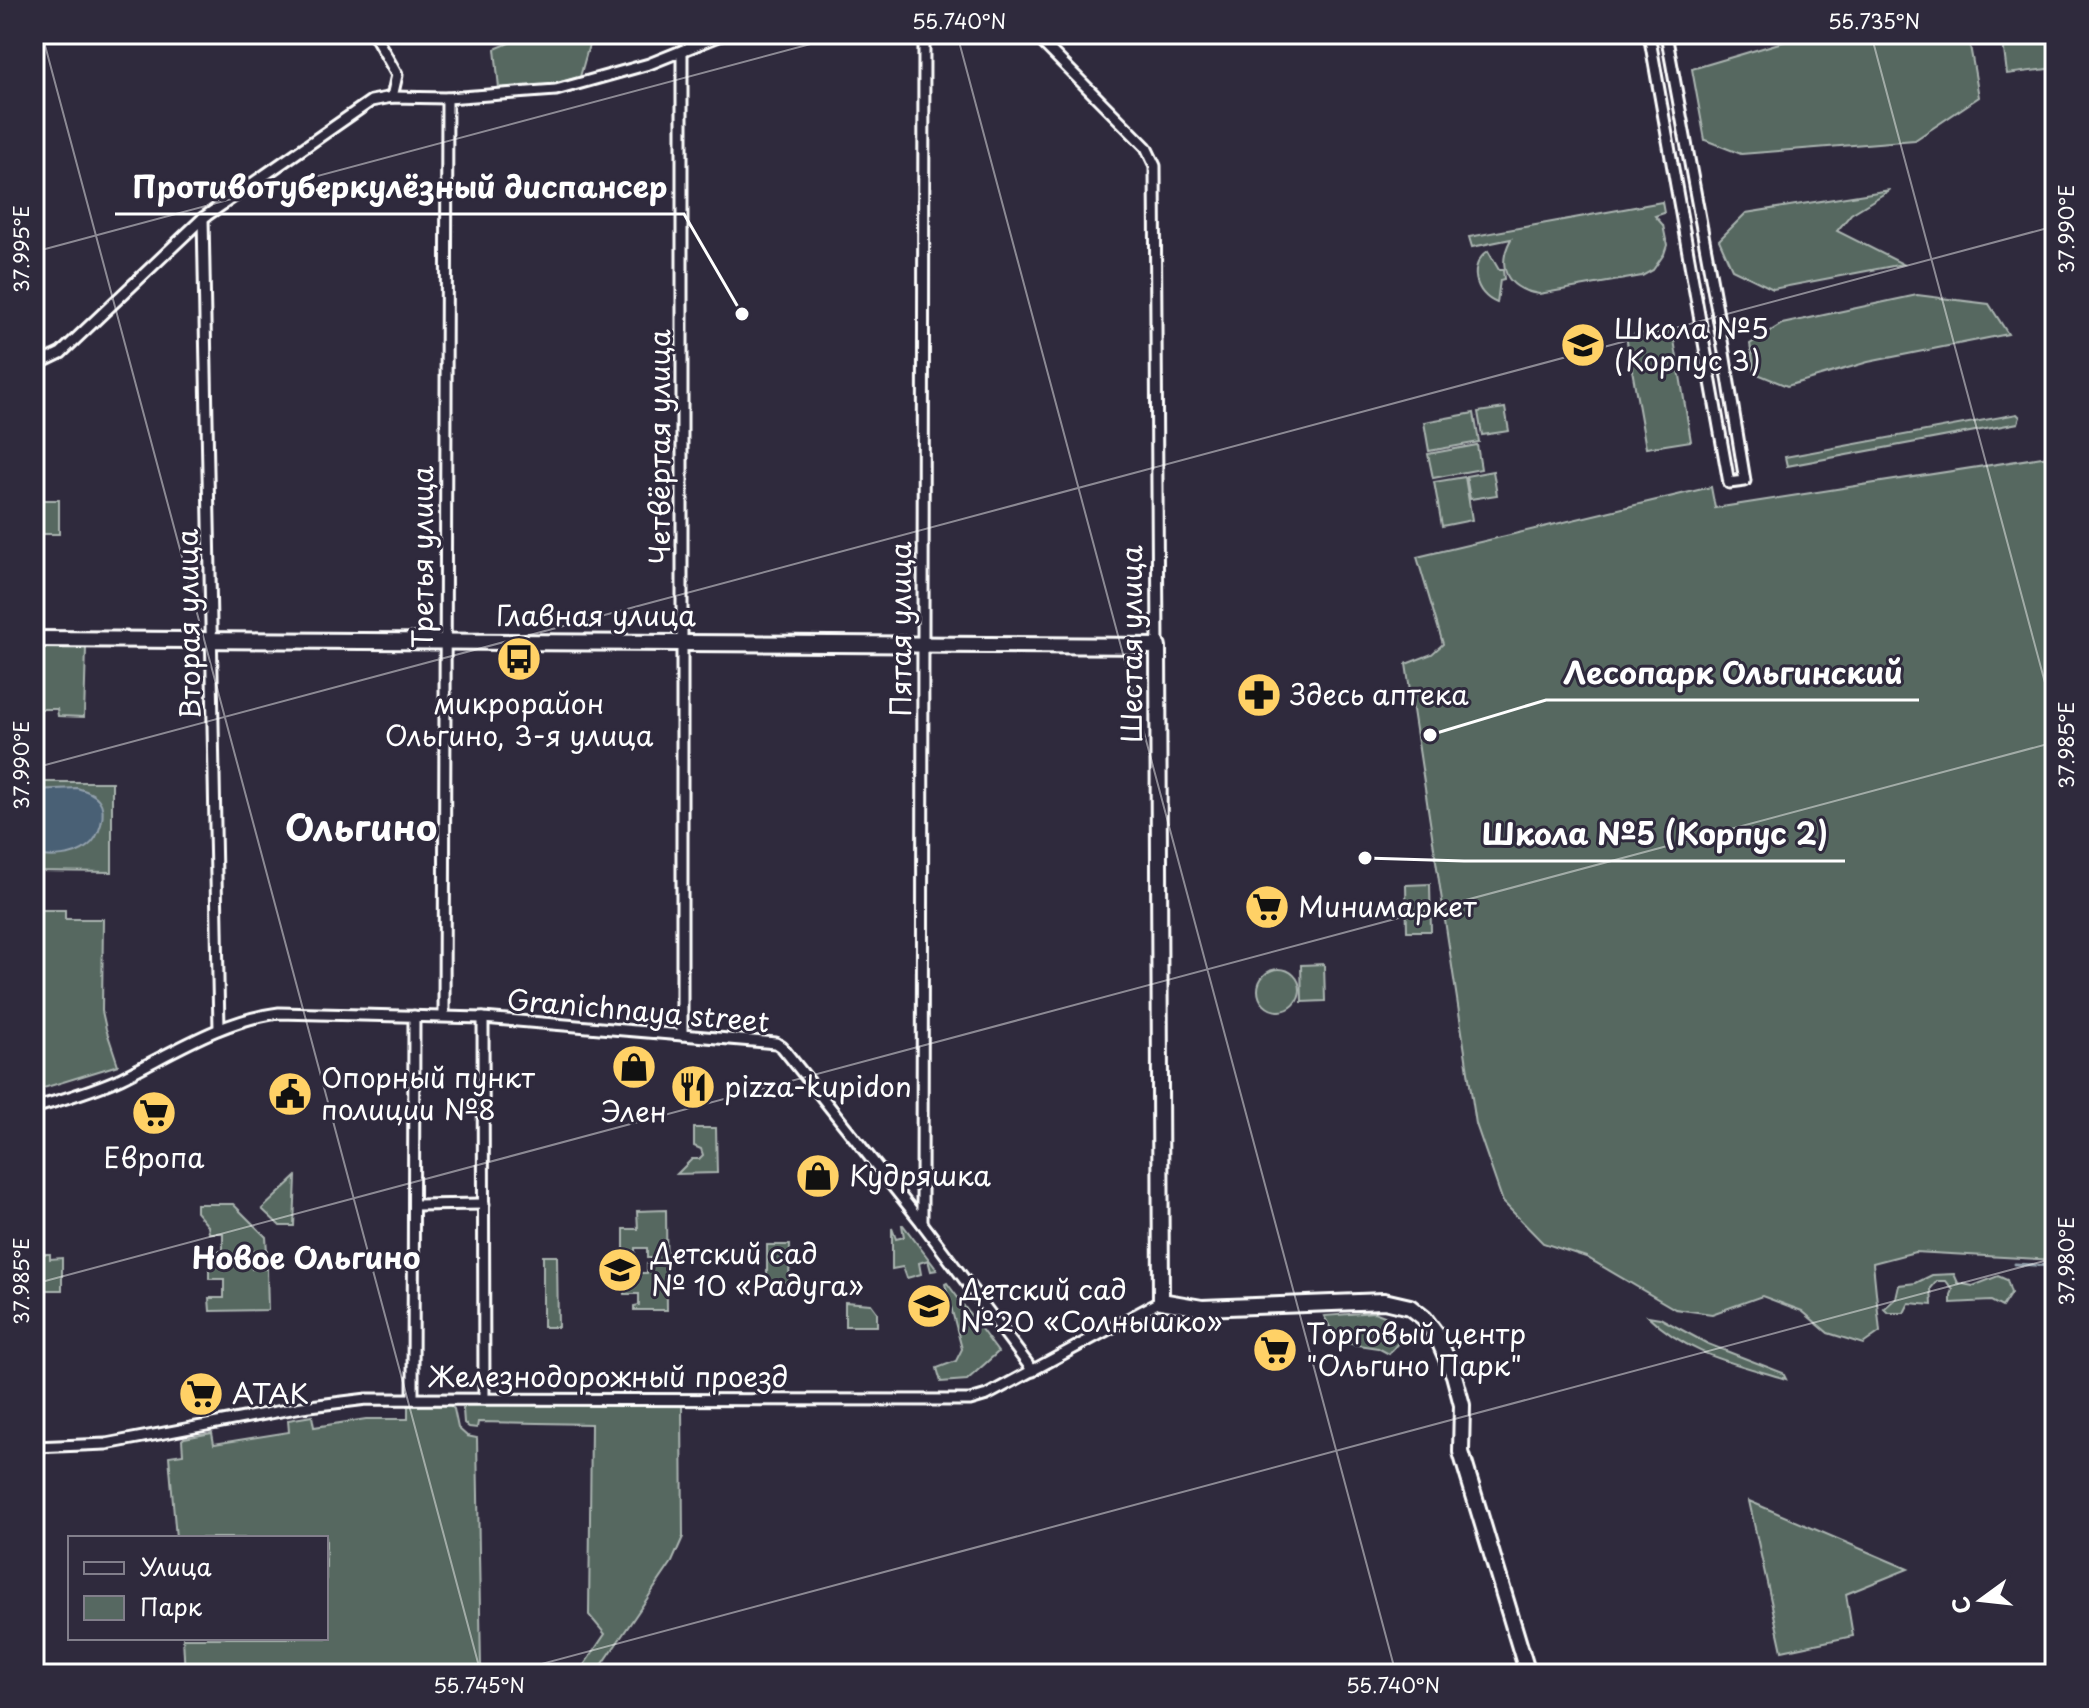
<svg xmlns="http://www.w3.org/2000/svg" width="2089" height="1708" font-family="'Playpen Sans',sans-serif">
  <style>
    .green { fill: #566861; stroke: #aab4b0; stroke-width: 2 }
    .water { fill: #4a6175; stroke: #92a0ac; stroke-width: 2 }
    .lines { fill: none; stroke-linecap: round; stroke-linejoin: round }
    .stream { stroke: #92a0ac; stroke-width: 3 }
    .street-casing { stroke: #fff; stroke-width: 15 }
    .secondary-casing { stroke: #fff; stroke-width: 20 }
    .street { stroke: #2f2a3d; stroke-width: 9 }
    .secondary { stroke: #2f2a3d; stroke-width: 14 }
    .ticks { fill: none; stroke: #fff; stroke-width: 2; stroke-opacity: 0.45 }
    .labels { text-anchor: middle; stroke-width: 6; stroke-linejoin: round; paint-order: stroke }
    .poi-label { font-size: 28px; fill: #fff; stroke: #2f2a3d; text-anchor: start }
    .street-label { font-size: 28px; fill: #fff; stroke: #2f2a3d }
    .neighbourhood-label { font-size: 30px; font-weight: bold; fill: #fff; stroke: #2f2a3d }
    .district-label { font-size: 36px; font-weight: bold; fill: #fff; stroke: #2f2a3d }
    .leader { fill: none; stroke: #fff; stroke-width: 3 }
    .callout-dot { fill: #fff; stroke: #2f2a3d; stroke-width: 3 }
    .callout-label { font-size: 30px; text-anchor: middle; font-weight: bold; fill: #fff; stroke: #2f2a3d; stroke-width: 6; stroke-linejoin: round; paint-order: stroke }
    .neatline { fill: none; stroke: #fff; stroke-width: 3 }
    .ticks-label { font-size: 20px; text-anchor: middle; fill: #fff }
  </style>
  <rect width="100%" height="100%" fill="#2f2a3d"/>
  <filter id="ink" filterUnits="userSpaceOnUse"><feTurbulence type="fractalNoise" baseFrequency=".0125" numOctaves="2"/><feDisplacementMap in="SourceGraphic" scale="16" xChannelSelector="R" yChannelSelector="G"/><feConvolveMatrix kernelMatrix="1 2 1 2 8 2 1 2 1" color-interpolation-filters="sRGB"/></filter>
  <g filter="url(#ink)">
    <g class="green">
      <path d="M530 34H592L580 77 545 86 499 88 495 49Z"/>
      <path d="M1766 34H1968L1979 97 1915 140 1741 154 1705 140 1692 69 1786 41Z"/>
      <path d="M2002 34H2055V68L2007 74Z"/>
      <path d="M1890 190 1851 214 1837 231 1903 264 1773 289 1732 269 1719 240 1746 213Z"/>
      <path d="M1662 202 1664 213 1655 216 1663 225 1667 245 1664 254 1653 270 1642 276 1539 294C1506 289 1496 267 1511 239L1472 247 1469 237Z"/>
      <path d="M1488 251 1499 270H1503L1504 279 1500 280 1497 303C1475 295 1467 265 1488 251Z"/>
      <path d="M1917 295 1989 304 2008 334 1868 362 1787 386 1755 373 1750 344 1782 324Z"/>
      <path d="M1672 328 1691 441 1646 448 1626 336Z"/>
      <path d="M1505 408 1509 431 1482 435 1478 412Z"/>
      <path d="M1474 413 1479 442 1429 451 1424 422Z"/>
      <path d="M2017 414 2020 417 2018 423 1787 466 1785 457Z"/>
      <path d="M1477 445 1481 469 1433 478 1428 454Z"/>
      <path d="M2055 455V1260L1915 1252 1873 1263 1880 1332 1863 1344 1828 1333 1802 1311 1762 1296 1712 1314 1675 1309 1586 1257 1543 1243 1503 1202 1476 1124 1406 664 1432 654 1443 644 1417 557 1711 487 1715 508Z"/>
      <path d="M1493 471 1497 495 1470 499 1466 476Z"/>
      <path d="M1465 477 1472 520 1442 526 1434 482Z"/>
      <rect x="34" y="500" width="25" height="34"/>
      <path d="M34 648H86L84 717 58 716 57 709H34Z"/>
      <path d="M34 782H112V872L34 871Z"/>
      <path d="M1430 884 1431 931H1407L1406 885Z"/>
      <path d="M34 910H65V919H103L102 1011 106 1029 118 1065 34 1091Z"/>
      <path d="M1324 964 1325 1001 1302 1002 1301 965Z"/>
      <circle cx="1279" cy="990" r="21"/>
      <path d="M694 1128H716L717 1173 677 1174 692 1159H699L703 1155 701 1149 694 1146Z"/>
      <path d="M296 1177 294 1226H280L262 1209Z"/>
      <path d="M196 1204H233L266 1237 267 1251H252V1269H267L268 1310 210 1311 209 1298H224V1279H209V1251H223V1233H209L208 1226 196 1212Z"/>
      <path d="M666 1210 667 1310H634V1306L639 1305V1294H624V1273H647V1264L650 1263V1258H647V1248H635V1258H624V1229H638L637 1211Z"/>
      <path d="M902 1225H903L937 1270 931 1271 928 1260 919 1263 921 1274 907 1278 903 1267 892 1269V1228L896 1239 904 1237Z"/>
      <path d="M767 1245H790L789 1282H767Z"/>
      <path d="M34 1254H50V1259L62 1258V1290H34Z"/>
      <path d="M543 1256H557L558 1327H543Z"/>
      <path d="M1954 1274 1958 1283 1973 1286 1998 1276 2007 1280 2011 1293 2002 1307 1991 1301 1951 1303V1295L1953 1290 1946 1281H1937L1931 1288 1932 1305 1909 1303 1904 1313H1888L1884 1309 1896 1298 1899 1285 1916 1283 1932 1275Z"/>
      <path d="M947 1283 998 1352 967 1380 941 1382 937 1368 956 1361 962 1349 945 1284Z"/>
      <path d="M845 1302 871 1304 877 1312V1326H845Z"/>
      <path d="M1374 1312 1390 1318 1398 1343 1389 1354 1378 1348 1338 1342 1324 1316Z"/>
      <path d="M1648 1316 1660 1318 1708 1344 1783 1373 1786 1379C1734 1363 1688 1355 1648 1316Z"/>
      <path d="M467 1404 682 1406 683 1537 672 1562 596 1674H578L605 1634 589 1615 591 1424 478 1422 477 1428 469 1427 464 1423 463 1409Z"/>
      <path d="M450 1405 454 1409 458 1428 467 1436 477 1438 481 1667 528 1674 530 1669 574 1674H185L183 1638H326V1538H176L169 1456 183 1454 182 1440 184 1438 212 1433 214 1444 289 1432 288 1420 312 1416 314 1427 366 1419H408V1406Z"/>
      <path d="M1749 1501 1908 1569 1846 1594 1853 1636 1782 1651Z"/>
    </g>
    <path class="water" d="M77 788C84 790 95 794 99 800 108 812 99 838 88 846 74 858 51 858 34 855V790Z"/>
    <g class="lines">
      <path class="stream" d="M2015 1264 2055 1266"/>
      <g class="street-casing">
        <g id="street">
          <path d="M374 34 397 75 392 97"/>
          <path d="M1034 34 1146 147 1155 166 1158 646"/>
          <path d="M1649 34 1729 483 1745 481 1717 310 1666 34"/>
          <path d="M203 218 219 1029"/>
          <path d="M34 366 61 353 203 218 371 101 392 97 447 98 556 90 649 64 724 34"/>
          <path d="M444 1016 447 98"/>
          <path d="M483 1018 484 1399"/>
          <path d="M682 1035V51"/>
          <path d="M34 1108C63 1099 93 1091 121 1078 172 1053 222 1020 279 1013L483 1018 776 1043 782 1047 922 1223 1033 1371"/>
          <path d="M414 1205 484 1204"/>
          <path d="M922 1223 924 34"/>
          <path d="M413 1398 414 1016"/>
          <path d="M34 1447 106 1444 302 1407 367 1399 970 1400 987 1395 1161 1301"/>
        </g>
      </g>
      <g class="secondary-casing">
        <path id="secondary" d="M34 639 1158 646 1161 1301 1202 1308 1384 1301 1410 1307 1424 1318 1436 1334 1454 1375 1462 1405 1461 1452 1528 1674"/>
      </g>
      <use href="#street" class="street"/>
      <use href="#secondary" class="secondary"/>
    </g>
  </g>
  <path class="ticks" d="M42 34 481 1674M957 34 1396 1674M1871 34 2055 720M34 252 848 34M34 768 2055 226M34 1284 2055 742M504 1674 2055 1258"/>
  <defs>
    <g id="school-disc" transform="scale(2.3)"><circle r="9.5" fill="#ffd166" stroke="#2f2a3d"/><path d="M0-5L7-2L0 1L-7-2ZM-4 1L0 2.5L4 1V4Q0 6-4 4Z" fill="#111"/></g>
    <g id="bus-disc" transform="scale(2.3)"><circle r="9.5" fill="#ffd166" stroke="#2f2a3d"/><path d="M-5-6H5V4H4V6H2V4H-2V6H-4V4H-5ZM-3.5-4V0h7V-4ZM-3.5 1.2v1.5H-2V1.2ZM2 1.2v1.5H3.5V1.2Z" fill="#111"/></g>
    <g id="pharmacy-disc" transform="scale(2.3)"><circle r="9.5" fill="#ffd166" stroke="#2f2a3d"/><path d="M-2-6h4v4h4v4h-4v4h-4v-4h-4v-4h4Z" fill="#111"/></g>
    <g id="supermarket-disc" transform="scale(2.3)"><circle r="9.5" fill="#ffd166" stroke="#2f2a3d"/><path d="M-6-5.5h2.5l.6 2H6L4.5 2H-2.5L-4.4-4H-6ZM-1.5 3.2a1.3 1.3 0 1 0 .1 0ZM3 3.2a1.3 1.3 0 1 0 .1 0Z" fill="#111"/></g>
    <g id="shop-disc" transform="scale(2.3)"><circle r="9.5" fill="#ffd166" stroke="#2f2a3d"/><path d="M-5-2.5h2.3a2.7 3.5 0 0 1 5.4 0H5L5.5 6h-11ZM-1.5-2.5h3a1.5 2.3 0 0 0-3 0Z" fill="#111"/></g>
    <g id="restaurant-disc" transform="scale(2.3)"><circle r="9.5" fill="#ffd166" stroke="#2f2a3d"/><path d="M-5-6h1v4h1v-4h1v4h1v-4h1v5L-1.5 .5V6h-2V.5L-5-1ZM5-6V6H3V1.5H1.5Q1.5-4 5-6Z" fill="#111"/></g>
    <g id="civic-disc" transform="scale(2.3)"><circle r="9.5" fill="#ffd166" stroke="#2f2a3d"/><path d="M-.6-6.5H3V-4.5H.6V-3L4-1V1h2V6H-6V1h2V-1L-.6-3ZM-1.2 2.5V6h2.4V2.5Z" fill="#111"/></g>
  </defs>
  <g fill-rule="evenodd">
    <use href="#school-disc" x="1583" y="345"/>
    <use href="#bus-disc" x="519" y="659"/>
    <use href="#pharmacy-disc" x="1259" y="695"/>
    <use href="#supermarket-disc" x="1267" y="907"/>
    <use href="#shop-disc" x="634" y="1067"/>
    <use href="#restaurant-disc" x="693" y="1087"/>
    <use href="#civic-disc" x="290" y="1094"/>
    <use href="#supermarket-disc" x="154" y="1113"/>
    <use href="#shop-disc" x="818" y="1176"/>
    <use href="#school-disc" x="620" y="1270"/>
    <use href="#school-disc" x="929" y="1306"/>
    <use href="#supermarket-disc" x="1275" y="1350"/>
    <use href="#supermarket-disc" x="201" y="1394"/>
  </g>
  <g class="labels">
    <g class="poi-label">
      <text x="1614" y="339">Школа №5<tspan x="1614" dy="32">(Корпус 3)</tspan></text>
      <text x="1290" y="705">Здесь аптека</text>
      <text x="519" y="714" text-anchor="middle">микрорайон<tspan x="519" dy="32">Ольгино, 3-я улица</tspan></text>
      <text x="1298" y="917">Минимаркет</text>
      <text x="321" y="1088">Опорный пункт<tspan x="321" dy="32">полиции №8</tspan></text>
      <text x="724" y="1097">pizza-kupidon</text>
      <text x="634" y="1122" text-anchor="middle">Элен</text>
      <text x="154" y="1168" text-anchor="middle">Европа</text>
      <text x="849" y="1186">Кудряшка</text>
      <text x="651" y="1264">Детский сад<tspan x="651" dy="32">№ 10 «Радуга»</tspan></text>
      <text x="960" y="1300">Детский сад<tspan x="960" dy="32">№20 «Солнышко»</tspan></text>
      <text x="1306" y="1344">Торговый центр<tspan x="1306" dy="32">"Ольгино Парк"</tspan></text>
      <text x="232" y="1404">АТАК</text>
    </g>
    <g class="street-label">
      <text transform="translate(660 447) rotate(-90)" y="10">Четвёртая улица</text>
      <text transform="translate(423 557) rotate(-90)" y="10">Третья улица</text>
      <text x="596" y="626">Главная улица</text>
      <text transform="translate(189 624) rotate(-91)" y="10">Вторая улица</text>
      <text transform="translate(901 629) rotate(-90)" y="10">Пятая улица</text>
      <text transform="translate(1132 644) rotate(-90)" y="10">Шестая улица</text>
      <text transform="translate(638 1011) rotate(5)" y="10">Granichnaya street</text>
      <text x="608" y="1387">Железнодорожный проезд</text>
    </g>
    <g class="neighbourhood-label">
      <text x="306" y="1269">Новое Ольгино</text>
    </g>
    <g class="district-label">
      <text x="361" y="841">Ольгино</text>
    </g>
  </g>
  <path class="leader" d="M742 314L684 214H115M1430 735L1546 700H1919M1365 858L1464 861H1845"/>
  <g class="callout-dot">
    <circle cx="742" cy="314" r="8"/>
    <circle cx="1430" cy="735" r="8"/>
    <circle cx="1365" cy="858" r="8"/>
  </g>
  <g class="callout-label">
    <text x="400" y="198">Противотуберкулёзный диспансер</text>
    <text x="1733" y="684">Лесопарк Ольгинский</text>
    <text x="1655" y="845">Школа №5 (Корпус 2)</text>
  </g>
  <rect width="2089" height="1708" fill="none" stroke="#2f2a3d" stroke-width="88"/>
  <rect x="68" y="1536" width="260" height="104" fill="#2f2a3d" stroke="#827f8b" stroke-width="2"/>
  <rect x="84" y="1562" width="40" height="12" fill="#2f2a3d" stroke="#827f8b" stroke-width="2"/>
  <text x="140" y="1576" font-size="24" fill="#ffffff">Улица</text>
  <rect x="84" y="1596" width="40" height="24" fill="#566861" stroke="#827f8b" stroke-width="2"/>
  <text x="140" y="1616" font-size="24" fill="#ffffff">Парк</text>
  <g transform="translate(1981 1600) rotate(255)" stroke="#2f2a3d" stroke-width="6" paint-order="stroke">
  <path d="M0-6L14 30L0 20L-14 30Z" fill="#ffffff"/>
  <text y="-12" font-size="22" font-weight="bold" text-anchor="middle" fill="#ffffff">С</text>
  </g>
  <rect x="44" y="44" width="2001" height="1620" class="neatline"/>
  <g class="ticks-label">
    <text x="959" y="29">55.740°N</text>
    <text x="1874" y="29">55.735°N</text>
    <text transform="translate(2067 229) rotate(-90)" y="7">37.990°E</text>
    <text transform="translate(22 249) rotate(-90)" y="7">37.995°E</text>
    <text transform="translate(2067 745) rotate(-90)" y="7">37.985°E</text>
    <text transform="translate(22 765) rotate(-90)" y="7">37.990°E</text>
    <text transform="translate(2067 1261) rotate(-90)" y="7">37.980°E</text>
    <text transform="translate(22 1281) rotate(-90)" y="7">37.985°E</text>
    <text x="479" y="1693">55.745°N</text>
    <text x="1393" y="1693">55.740°N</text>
  </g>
</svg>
